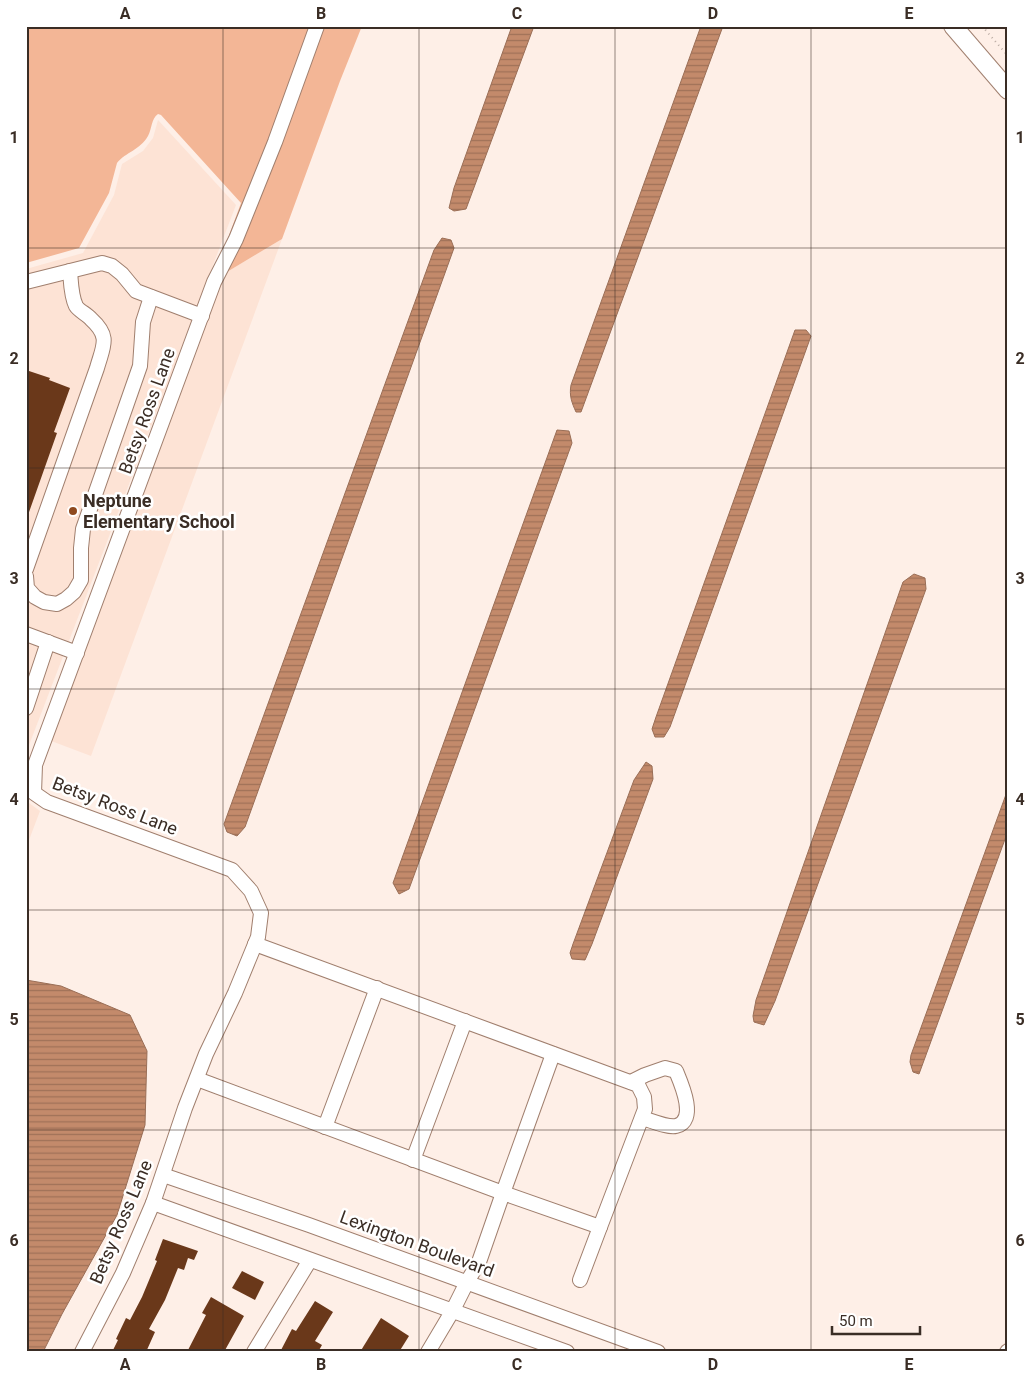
<svg xmlns="http://www.w3.org/2000/svg" width="1034" height="1378" font-family="Roboto,sans-serif">
  <style>
    .built { fill: #fde3d5 }
    .green { fill: #f3b696 }
    .water { fill: url(#water-rules); stroke: #9a6e56 }
    .building { fill: #6a381a }
    .lines { fill: none; stroke-linecap: round; stroke-linejoin: round }
    .minor-casing { stroke: #a07f6e; stroke-width: 16 }
    .major-casing { stroke: #a07f6e; stroke-width: 20 }
    .path { stroke: #bbaca4; stroke-width: 2; stroke-dasharray: 1 4; stroke-linecap: butt }
    .minor { stroke: #fff; stroke-width: 14 }
    .major { stroke: #fff; stroke-width: 18 }
    .grid { fill: none; stroke: #3a2d25; stroke-width: 1; stroke-opacity: 0.55 }
    .poi-dot { fill: #8e491e; stroke: #fff; stroke-width: 2 }
    .labels { text-anchor: middle; stroke-width: 5; stroke-linejoin: round; paint-order: stroke }
    .street-label { font-size: 18px; fill: #3a2d25; stroke: #fff }
    .poi-label { font-size: 18px; font-weight: bold; fill: #3a2d25; stroke: #fff; text-anchor: start }
    .neatline { fill: none; stroke: #3a2d25; stroke-width: 2 }
    .grid-label { font-size: 16px; text-anchor: middle; font-weight: bold; fill: #3a2d25 }
  </style>
  <defs>
    <pattern id="water-rules" width="6" height="5" patternUnits="userSpaceOnUse" patternTransform="scale(1.25)"><rect width="6" height="5" fill="#c38a6b"/><path d="M0 2.5h6" fill="none" stroke="#9f7158"/></pattern>
  </defs>
  <rect width="100%" height="100%" fill="#feefe7"/>
  <g class="built">
    <path d="M158 120 236 205 26 753V269L83 253 114 195 122 164 143 151 153 138Z"/>
    <path d="M282 239 91 756 38 736 212 281Z"/>
    <path d="M26 797 29 803 40 811 26 848Z"/>
  </g>
  <path class="green" d="M26 26H362L340 81 282 239 212 281 241 203 161 115 158 114C151 119 152 129 148 136 140 150 126 152 117 163L109 193 79 248 26 263Z"/>
  <g class="water">
    <path d="M512 26H534L466 209 454 211 449 208 454 188Z"/>
    <path d="M701 26H723L581 412H576C572 403 569 396 571 385Z"/>
    <path d="M442 238 451 240 454 248 245 827 237 836 227 832 224 824 434 250Z"/>
    <path d="M795 330H806L811 336 670 727 664 737H655L652 729 656 717Z"/>
    <path d="M557 430 569 431 572 443 409 889 399 894 393 883Z"/>
    <path d="M914 574 925 578 926 589 775 1001 764 1025 754 1022 753 1016 756 1000 903 582Z"/>
    <path d="M646 762 652 766 653 779 592 944 585 960 572 959 570 953 573 944 634 780Z"/>
    <path d="M1008 789V831L919 1074 913 1072 910 1062 911 1055Z"/>
    <path d="M26 980 61 986 130 1015 147 1051 145 1125 117 1215 62 1314 43 1352H26Z"/>
  </g>
  <g class="building">
    <path d="M26 370 50 378 49 380 70 388 54 432 57 433 28 515H26Z"/>
    <path d="M163 1239 198 1251 194 1260 188 1258 184 1270 178 1268 165 1300 149 1329 155 1332 146 1352H112L118 1340 116 1339 126 1318 130 1320 142 1297 157 1261 155 1260Z"/>
    <path d="M242 1271 264 1282 255 1300 232 1288Z"/>
    <path d="M211 1297 244 1316 224 1352H187L206 1315 202 1313Z"/>
    <path d="M315 1301 333 1312 315 1341 322 1345 318 1352H280L292 1329 296 1331Z"/>
    <path d="M381 1318 409 1336 399 1352H360Z"/>
  </g>
  <g class="lines">
    <g class="minor-casing">
      <g id="minor">
        <path d="M26 282 102 263 112 266 122 274 136 291 202 316"/>
        <path d="M26 569 97 368C103 346 111 337 91 319 87 314 79 311 76 306 71 296 71 282 70 271"/>
        <path d="M26 576 27 588 35 597 44 602 57 604 66 599 74 592 81 580V548L83 529 140 366 143 322 151 297"/>
        <path d="M26 634 77 653"/>
        <path d="M26 708 48 642"/>
        <path d="M255 944 638 1085 644 1097 645 1109 600 1227 503 1193 479 1262 467 1282 453 1310 428 1352"/>
        <path d="M197 1079 503 1193 553 1054"/>
        <path d="M631 1082 645 1075 665 1068 676 1071C681 1083 698 1121 676 1126 668 1128 650 1120 642 1118"/>
        <path d="M325 1127 377 988"/>
        <path d="M413 1160 465 1021"/>
        <path d="M163 1175 309 1225 658 1352"/>
        <path d="M153 1203 567 1352"/>
        <path d="M580 1280 600 1227"/>
        <path d="M82 1352 123 1273 153 1203 185 1108 206 1054 235 993 258 937 261 913 251 891 232 870 47 802 34 793 35 765 214 282 236 239 275 142 317 26"/>
        <path d="M254 1352 310 1260"/>
        <path d="M1007 1352 1008 1351"/>
      </g>
    </g>
    <g class="major-casing">
      <path id="major" d="M953 26 1008 90"/>
    </g>
    <path class="path" d="M982 26 1008 56"/>
    <use href="#minor" class="minor"/>
    <use href="#major" class="major"/>
  </g>
  <path class="grid" d="M223 26V1352M419 26V1352M615 26V1352M811 26V1352M26 248H1008M26 468H1008M26 689H1008M26 910H1008M26 1130H1008"/>
  <circle class="poi-dot" cx="73" cy="511" r="5"/>
  <g class="labels">
    <g class="street-label">
      <text transform="translate(147 411) rotate(-70)" y="6">Betsy Ross Lane</text>
      <text transform="translate(115 806) rotate(21)" y="6">Betsy Ross Lane</text>
      <text transform="translate(121 1222) rotate(-67)" y="6">Betsy Ross Lane</text>
      <text transform="translate(417 1244) rotate(20)" y="6">Lexington Boulevard</text>
    </g>
    <g class="poi-label">
      <text x="83" y="507">Neptune<tspan x="83" dy="21">Elementary School</tspan></text>
    </g>
  </g>
  <rect width="1034" height="1378" fill="none" stroke="#ffffff" stroke-width="55"/>
  <path d="M832 1326v8h88v-8" fill="none" stroke="#3a2d25" stroke-width="2.5"/>
  <text x="839" y="1326" font-size="15" fill="#3a2d25" stroke="#ffffff" stroke-width="4" paint-order="stroke">50 m</text>
  <rect x="28" y="28" width="978" height="1322" class="neatline"/>
  <g class="grid-label">
    <text x="125" y="19">A</text>
    <text x="321" y="19">B</text>
    <text x="517" y="19">C</text>
    <text x="713" y="19">D</text>
    <text x="909" y="19">E</text>
    <text x="14" y="143">1</text>
    <text x="1020" y="143">1</text>
    <text x="14" y="364">2</text>
    <text x="1020" y="364">2</text>
    <text x="14" y="584">3</text>
    <text x="1020" y="584">3</text>
    <text x="14" y="805">4</text>
    <text x="1020" y="805">4</text>
    <text x="14" y="1025">5</text>
    <text x="1020" y="1025">5</text>
    <text x="14" y="1246">6</text>
    <text x="1020" y="1246">6</text>
    <text x="125" y="1370">A</text>
    <text x="321" y="1370">B</text>
    <text x="517" y="1370">C</text>
    <text x="713" y="1370">D</text>
    <text x="909" y="1370">E</text>
  </g>
</svg>
